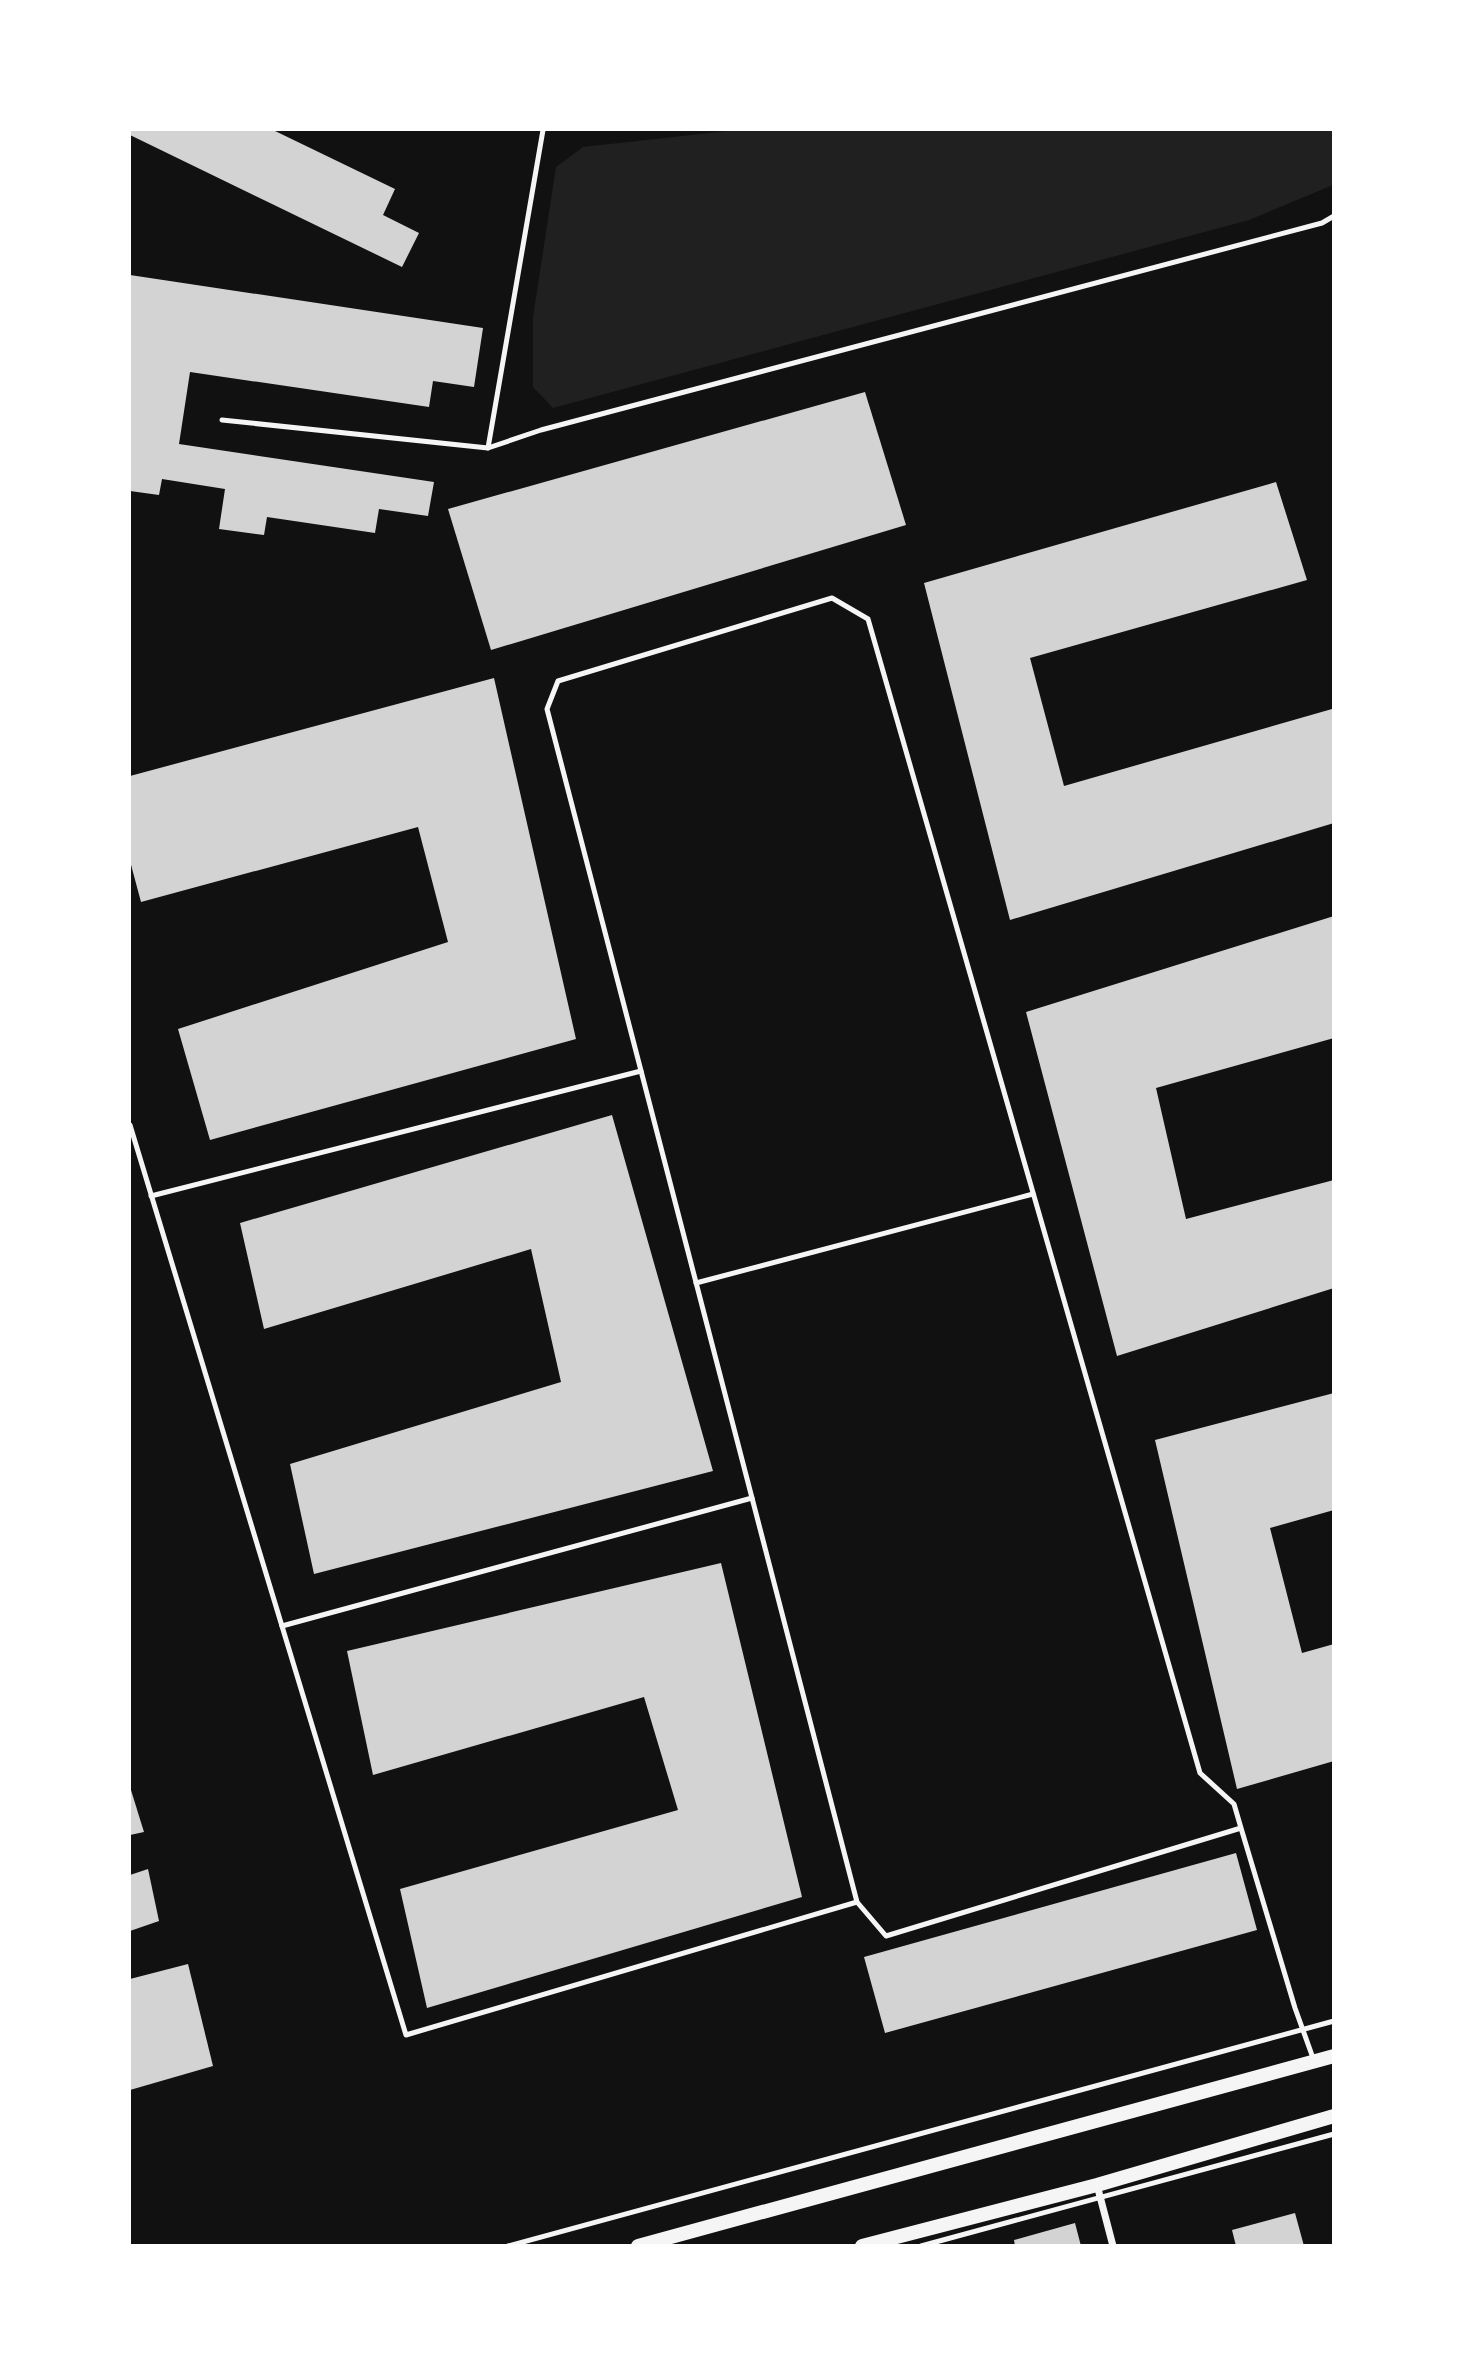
<svg xmlns="http://www.w3.org/2000/svg" width="1463" height="2375" font-family="'Nunito Sans',sans-serif">
  <style>
    .green { fill: #202020 }
    .building { fill: #d3d3d3 }
    .lines { fill: none; stroke-linecap: round; stroke-linejoin: round }
    .service { stroke: #f5f5f5; stroke-width: 5 }
    .minor { stroke: #f5f5f5; stroke-width: 7 }
    .secondary { stroke: #f5f5f5; stroke-width: 14 }
  </style>
  <rect width="100%" height="100%" fill="#111"/>
  <path class="green" d="M737 130H1333V185L1249 220 553 408 533 387V317L556 167 583 147Z"/>
  <g class="building">
    <path d="M130 130H273L395 189 383 215 419 233 402 267 130 135Z"/>
    <path d="M130 275 483 328 474 387 433 381 429 407 190 372 179 444 434 482 428 516 379 509 375 533 267 517 264 535 219 529 225 489 162 479 159 495 130 491Z"/>
    <path d="M865 392 906 525 491 650 448 509Z"/>
    <path d="M1276 482 1307 580 1030 658 1064 786 1332 709 1334 716V823L1010 920 924 583Z"/>
    <path d="M494 678 576 1039 210 1140 178 1029 448 942 418 827 141 902 130 861V776Z"/>
    <path d="M1334 916V1038L1156 1088 1186 1219 1334 1180V1288L1117 1356 1026 1012Z"/>
    <path d="M612 1115 713 1471 314 1574 290 1464 561 1382 531 1249 264 1329 240 1223Z"/>
    <path d="M1334 1393V1510L1270 1528 1302 1653 1334 1644V1761L1237 1789 1155 1440Z"/>
    <path d="M721 1563 802 1897 427 2008 400 1889 678 1810 644 1697 373 1775 347 1651Z"/>
    <path d="M130 1787 144 1832 130 1835Z"/>
    <path d="M1236 1853 1257 1930 885 2033 864 1957Z"/>
    <path d="M148 1869 159 1921 130 1931V1875Z"/>
    <path d="M188 1964 213 2066 130 2090V1979Z"/>
    <path d="M1295 2213 1304 2246H1236L1232 2230Z"/>
    <path d="M1075 2223 1081 2246H1015L1014 2240Z"/>
  </g>
  <g class="lines">
    <g class="service">
      <path d="M222 420 488 448 543 130"/>
      <path d="M488 448 541 430 1322 223 1334 216"/>
      <path d="M130 1125 406 2035 857 1902"/>
      <path d="M151 1196 641 1071"/>
      <path d="M696 1283 1033 1194"/>
      <path d="M282 1626 752 1498"/>
      <path d="M1241 1828 886 1936 857 1902 547 709 558 681 832 598 868 619 1200 1773 1234 1804 1241 1828 1295 2008 1313 2058"/>
      <path d="M508 2246 1334 2021"/>
      <path d="M921 2246 1334 2134"/>
    </g>
    <path class="minor" d="M1097 2185 1113 2246"/>
    <g class="secondary">
      <path d="M638 2246 1334 2056"/>
      <path d="M862 2246 1097 2185 1334 2116"/>
    </g>
  </g>
  <rect width="1463" height="2375" fill="none" stroke="#ffffff" stroke-width="262"/>
</svg>
